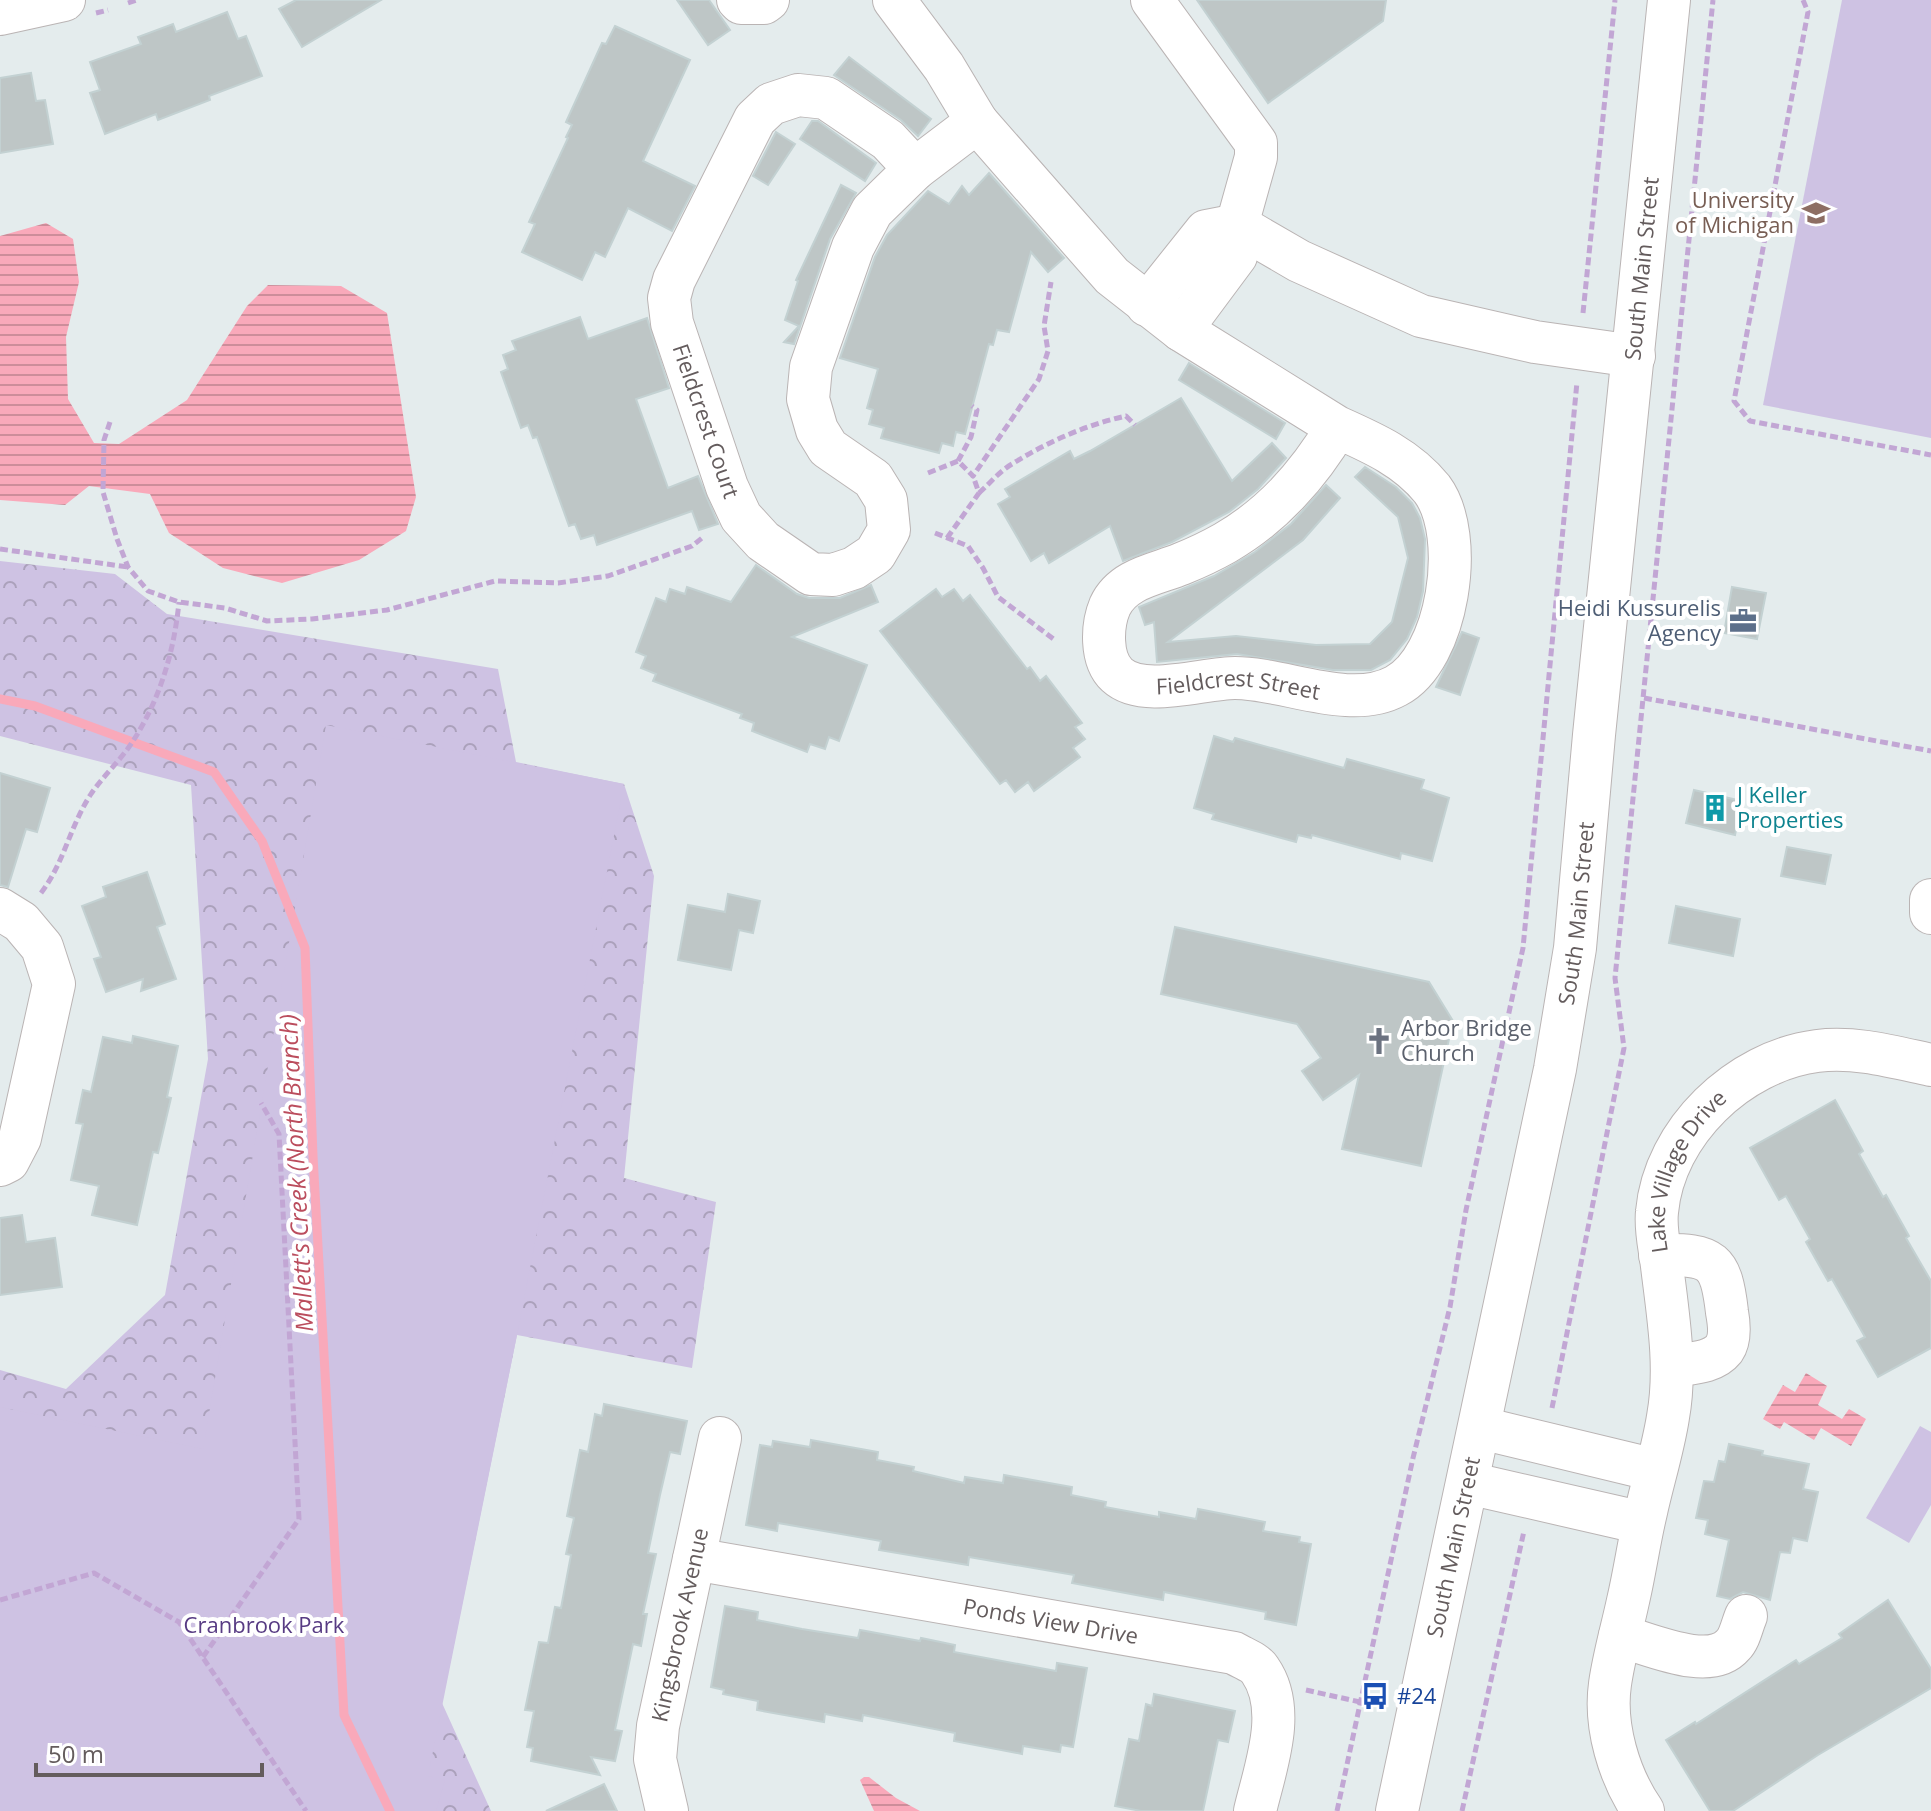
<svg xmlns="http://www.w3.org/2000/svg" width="1931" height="1811" font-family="'Open Sans',sans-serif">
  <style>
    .forest { fill: url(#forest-crowns) }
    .park { fill: #cec2e3 }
    .water { fill: url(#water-rules) }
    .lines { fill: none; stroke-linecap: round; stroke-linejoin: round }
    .stream { stroke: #f9a9ba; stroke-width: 9 }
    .building { fill: #bec6c6; stroke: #c3d1d2; stroke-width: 2 }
    .minor-casing { stroke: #bab4b4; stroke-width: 44 }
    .path { stroke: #c2a6d4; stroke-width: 5; stroke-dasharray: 8 4; stroke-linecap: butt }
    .minor { stroke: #fff; stroke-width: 42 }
    .labels { text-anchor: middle; stroke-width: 8; stroke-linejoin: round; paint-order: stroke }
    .education-label { font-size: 22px; fill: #785e54; stroke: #fff; text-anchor: end }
    .street-label { font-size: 22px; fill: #645c5d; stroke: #fff }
    .service-label { font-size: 22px; fill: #4e5e75; stroke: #fff; text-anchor: end }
    .culture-label { font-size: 22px; fill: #0d838f; stroke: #fff; text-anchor: start }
    .worship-label { font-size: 22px; fill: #5b616d; stroke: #fff; text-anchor: start }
    .park-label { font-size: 22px; fill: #573b83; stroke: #fff }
    .transit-label { font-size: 22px; fill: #164399; stroke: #fff; text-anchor: start }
    .water-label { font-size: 24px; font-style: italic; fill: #bb4d5d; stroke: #fff }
  </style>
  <defs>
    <pattern id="forest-crowns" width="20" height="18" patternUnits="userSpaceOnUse" patternTransform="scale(2)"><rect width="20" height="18" fill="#cec2e3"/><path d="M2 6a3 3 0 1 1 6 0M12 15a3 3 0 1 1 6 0" fill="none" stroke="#aba1bb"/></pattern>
    <pattern id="water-rules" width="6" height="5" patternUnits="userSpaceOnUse" patternTransform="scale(2)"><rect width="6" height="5" fill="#f9a9ba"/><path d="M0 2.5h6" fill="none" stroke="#cd8d9a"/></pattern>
  </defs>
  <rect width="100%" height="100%" fill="#e4eced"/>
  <path class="forest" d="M0 561 115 574 167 614 498 669 516 762 624 784 654 876 624 1178 716 1202 692 1368 517 1335 442 1703 491 1811H0V1370L66 1389 165 1295 208 1059 191 785 0 736Z"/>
  <g class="park">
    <path d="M1842 0H1931V438L1763 405Z"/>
    <path d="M326 725 624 784 517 1335 428 1776 445 1780 436 1811H0V1407L203 1449Z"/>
    <path d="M1920 1426 1931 1432V1505L1909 1543 1866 1518Z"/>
  </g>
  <g class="water">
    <path d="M46 223 73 239 79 282 66 337 68 399 94 443 119 444 187 400 247 306 268 285 341 286 387 313 416 497 406 531 359 560 282 583 223 568 169 533 150 494 89 486 65 505 0 500V236Z"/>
    <path d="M1806 1373 1827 1386 1818 1405 1842 1419 1849 1409 1866 1419 1851 1446 1821 1428 1814 1440 1784 1422 1780 1429 1763 1419 1783 1385 1795 1392Z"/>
    <path d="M864 1777H869L896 1798 920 1811H874L860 1780Z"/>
  </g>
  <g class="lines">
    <path class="stream" d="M0 699 35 706 214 772 262 841 305 948 313 1156 344 1715 390 1811"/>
  </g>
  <g class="building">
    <path d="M296 0H381L302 47 279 9Z"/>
    <path d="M677 0H709L730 30 708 45Z"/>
    <path d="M1197 0H1386L1383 21 1268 103Z"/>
    <path d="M227 12 238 39 246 36 262 76 209 96 210 100 158 120 156 114 105 134 90 93 100 90 90 62 141 44 138 37 173 24 176 32Z"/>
    <path d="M615 26 690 60 643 161 695 186 672 231 628 208 605 257 595 252 582 280 522 252 535 224 529 222 568 138 566 137 572 125 566 122 602 43 606 44Z"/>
    <path d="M849 57 931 119 918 136 901 120 834 75Z"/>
    <path d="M31 73 36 101 45 100 53 144 0 153V78Z"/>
    <path d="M812 121H818L876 163 865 181 800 139Z"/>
    <path d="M776 132 795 144 768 185 753 176Z"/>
    <path d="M989 173 1064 258 1048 272 1031 252 1009 332 997 330 993 345 989 344 965 434 956 432 953 446 942 443 939 453 881 438 884 428 869 424 873 410 867 408 878 369 840 358 875 257 887 235 928 191 949 204 962 186 969 195Z"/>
    <path d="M841 185 856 193 830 239 794 344 784 342 799 326 785 320 798 281 796 280Z"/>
    <path d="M580 317 588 339 647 318 669 388 636 399 668 488 698 476 718 524 699 530 692 511 597 545 594 535 581 539 575 524 569 526 537 437 533 438 528 425 521 428 501 372 508 369 503 355 516 350 512 341Z"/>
    <path d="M1189 363 1285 423 1276 439 1179 380Z"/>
    <path d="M1181 398 1232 481 1272 443 1286 458 1258 489 1229 512 1172 542 1123 561 1110 526 1049 563 1044 553 1031 561 998 504 1010 497 1005 489 1070 451 1074 459 1090 451Z"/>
    <path d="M1365 467 1396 487 1412 503 1420 518 1425 539 1423 591 1417 617 1407 639 1390 660 1371 670H1333L1237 654 1157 662 1154 622 1145 625 1139 607 1214 576 1255 552 1291 524 1326 485 1340 498 1303 540 1168 642 1236 636 1316 645 1370 644 1392 622 1408 558 1398 517 1355 477Z"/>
    <path d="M756 565 797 594 809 598H840L871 585 878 602 792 637 867 665 839 741 829 737 825 749 810 744 807 752 752 731 754 723 740 718 742 714 653 681 656 674 641 668 646 656 636 652 656 598 666 602 670 589 685 594 687 587 731 602Z"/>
    <path d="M1732 587 1766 593 1757 639 1724 633Z"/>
    <path d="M936 589 942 597 954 589 963 601 970 595 1027 669 1030 667 1040 681 1046 676 1082 723 1075 727 1085 739 1073 748 1080 757 1034 791 1028 782 1015 792 1006 780 1000 784 880 631Z"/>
    <path d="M1462 632 1479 638 1460 695 1436 687Z"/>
    <path d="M1214 736 1233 742 1235 738 1344 768 1347 759 1424 780 1421 789 1449 798 1432 861 1401 853 1400 859 1312 835 1311 838 1298 835 1296 842 1212 819 1214 814 1194 808Z"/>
    <path d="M0 773 50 788 37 832 26 829 8 887 0 885Z"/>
    <path d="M1694 790 1742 801 1735 835 1686 823Z"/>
    <path d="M1787 847 1831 855 1825 884 1781 876Z"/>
    <path d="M147 872 165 924 157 927 176 979 141 991 143 979 106 992 94 959 101 957 82 906 106 897 103 887Z"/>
    <path d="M728 894 760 901 753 933 739 930 731 970 678 960 688 905 725 912Z"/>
    <path d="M1676 906 1740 919 1733 956 1669 943Z"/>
    <path d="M1175 927 1429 982 1453 1021 1421 1166 1342 1149 1359 1075 1323 1100 1302 1071 1321 1058 1297 1024 1161 994Z"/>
    <path d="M133 1036 178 1046 167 1097 171 1098 158 1153 153 1152 137 1225 92 1215 99 1186 71 1180 83 1124 76 1123 83 1090 91 1092 103 1037 132 1043Z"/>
    <path d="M1835 1100 1863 1151 1859 1154 1883 1197 1886 1195 1909 1236 1906 1238 1931 1281V1348L1878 1377 1857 1341 1865 1337 1832 1279 1828 1281 1806 1242 1810 1239 1786 1196 1779 1200 1750 1148Z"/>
    <path d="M22 1215 26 1242 55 1238 62 1287 0 1295V1218Z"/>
    <path d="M604 1404 687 1421 680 1454 670 1452 660 1495 648 1553 656 1554 643 1614H647L641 1646 633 1644 615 1730 622 1731 615 1761 591 1757 600 1775 531 1761 533 1748 527 1747 534 1711 525 1710 539 1642 548 1643 555 1607 561 1608 571 1555 566 1554 574 1518 567 1516 580 1450 588 1452 595 1414 602 1416Z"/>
    <path d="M811 1440 878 1452 877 1460 914 1467 913 1471 964 1483 965 1477 1003 1483 1004 1475 1072 1487 1071 1495 1106 1502 1105 1507 1159 1517V1512L1196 1519 1198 1509 1265 1522 1263 1531 1300 1537 1299 1542 1311 1544 1296 1625 1265 1619 1266 1612 1164 1592 1163 1600 1072 1583 1074 1575 969 1557 968 1565 909 1555 879 1550 881 1541 778 1523 777 1531 746 1525 760 1445 772 1447 773 1441 810 1447Z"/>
    <path d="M1729 1444 1763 1451 1762 1455 1809 1464 1803 1489 1818 1492 1807 1541 1793 1538 1790 1553 1780 1552 1770 1600 1743 1592 1730 1599 1717 1596 1729 1540 1705 1534 1708 1520 1696 1518 1704 1481 1714 1482 1719 1461 1725 1462Z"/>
    <path d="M1888 1600 1931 1669V1688L1818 1755 1733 1811H1710L1666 1740 1695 1722 1696 1724 1796 1660 1799 1664 1842 1638 1839 1634Z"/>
    <path d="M725 1606 758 1612 757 1620 802 1629 858 1638 860 1630 920 1641 921 1638 955 1645 954 1652 1056 1671 1057 1663 1087 1668 1073 1747 1061 1745 1060 1752 1023 1746 1022 1754 954 1741 955 1733 863 1715 862 1721 825 1714 824 1722 757 1710 758 1701 723 1694 724 1690 711 1687Z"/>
    <path d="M1154 1694 1235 1711 1228 1742 1218 1740 1203 1811H1141L1115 1806 1129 1739 1139 1741 1146 1704 1152 1706Z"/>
    <path d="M604 1784 617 1811H546Z"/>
  </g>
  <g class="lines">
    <g class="minor-casing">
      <g id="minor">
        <path d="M738 0 741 3H764L768 0"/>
        <path d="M894 0 944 67 977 122"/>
        <path d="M1152 0 1256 143V157L1237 225 1236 256 1181 330"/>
        <path d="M0 14 64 0"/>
        <path d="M798 95 826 98 888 140 915 169 872 211 853 247 811 367 808 399 817 430 828 448 873 479 886 500 889 530 875 554 854 568 833 575 811 574 763 541 741 517 727 487 672 323 669 298 674 280 755 119 771 104Z"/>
        <path id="s1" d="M915 169 977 122 1112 276 1181 330 1337 427C1310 473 1272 516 1225 543 1211 551 1196 558 1181 564 1157 574 1123 578 1110 606 1102 625 1100 659 1117 675 1143 699 1203 678 1235 678 1284 678 1350 711 1396 686 1448 659 1467 536 1432 489 1407 458 1373 443 1337 427"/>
        <path d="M1237 225 1299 261 1421 316 1535 342 1634 356"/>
        <path d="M1147 305 1206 231 1237 225"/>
        <path d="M1931 900V913"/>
        <path d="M0 909 21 922 42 947 54 984 20 1138 8 1161 0 1165"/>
        <path d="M1660 1255C1713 1254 1721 1260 1727 1312 1729 1323 1731 1339 1724 1349 1712 1364 1689 1363 1672 1366"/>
        <path d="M1481 1428 1655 1470"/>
        <path d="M1468 1483 1643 1523"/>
        <path id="s2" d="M694 1559 1234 1653C1242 1658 1255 1662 1260 1670 1288 1710 1265 1768 1255 1811"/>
        <path d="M1620 1636C1650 1644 1710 1672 1733 1645 1740 1638 1742 1625 1746 1616"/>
        <path id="s3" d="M667 1811 655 1759 658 1726 720 1438"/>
        <path id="s4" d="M1397 1811 1555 1069 1575 948 1594 735 1669 0"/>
        <path id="s5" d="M1643 1811C1619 1776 1604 1726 1610 1684 1614 1656 1622 1629 1628 1601 1635 1571 1639 1541 1646 1512 1653 1480 1663 1449 1668 1417 1677 1368 1668 1315 1662 1266 1660 1248 1655 1230 1657 1212 1664 1132 1739 1061 1817 1051 1855 1046 1894 1057 1931 1065"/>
      </g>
    </g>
    <g class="path">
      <path d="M1803 0 1808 12 1734 401 1750 421 1931 455"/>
      <path d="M128 3 137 0"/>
      <path d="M96 13 108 10"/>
      <path d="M1583 313 1615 0"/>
      <path d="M110 422 104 440 103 492 117 539 128 567 148 591 179 602 225 608 267 621 312 619 387 610 495 581 558 583 608 576 692 546 702 538"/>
      <path d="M958 461 971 437 977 410 972 406"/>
      <path d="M928 473 958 461 973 476 1039 379 1048 351 1044 326 1051 282"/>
      <path d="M979 493C990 483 1000 471 1012 464 1047 442 1086 425 1126 416L1135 425"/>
      <path d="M935 533 968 546 983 568 998 597 1056 641"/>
      <path d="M947 538 979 493 973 476"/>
      <path d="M0 549 128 567"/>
      <path d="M1644 698 1931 751"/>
      <path d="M41 893C64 863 70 826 91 794 103 776 121 760 133 741 160 699 174 652 179 602"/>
      <path d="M1552 1408 1624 1048 1615 978 1713 0"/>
      <path d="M0 1600 94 1573 179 1622 306 1811"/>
      <path d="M203 1657 299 1519 279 1134 261 1103"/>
      <path d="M1306 1690 1360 1702"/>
      <path d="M1337 1811 1413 1458 1450 1307 1466 1210 1523 948 1577 382"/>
      <path d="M1462 1811 1524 1531"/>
    </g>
    <use href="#minor" class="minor"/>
  </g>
  <defs>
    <g id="university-bare" transform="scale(2.16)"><path d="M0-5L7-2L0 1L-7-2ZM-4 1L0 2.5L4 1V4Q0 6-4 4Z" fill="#8d6e63" stroke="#fff" stroke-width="2.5" paint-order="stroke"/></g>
    <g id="office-bare" transform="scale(2.16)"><path d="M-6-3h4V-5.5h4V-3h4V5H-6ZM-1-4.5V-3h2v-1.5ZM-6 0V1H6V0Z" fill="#5c6f8a" stroke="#fff" stroke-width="2.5" paint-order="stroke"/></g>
    <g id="building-bare" transform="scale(2.16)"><path d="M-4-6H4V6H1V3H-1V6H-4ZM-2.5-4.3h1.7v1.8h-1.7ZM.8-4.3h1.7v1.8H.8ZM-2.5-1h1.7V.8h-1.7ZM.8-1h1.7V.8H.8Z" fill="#0f9aa8" stroke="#fff" stroke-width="2.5" paint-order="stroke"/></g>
    <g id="church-bare" transform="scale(2.16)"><path d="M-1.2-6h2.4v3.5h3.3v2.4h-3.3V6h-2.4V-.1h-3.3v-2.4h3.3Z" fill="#6b7280" stroke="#fff" stroke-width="2.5" paint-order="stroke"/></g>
    <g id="bus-bare" transform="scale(2.16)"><path d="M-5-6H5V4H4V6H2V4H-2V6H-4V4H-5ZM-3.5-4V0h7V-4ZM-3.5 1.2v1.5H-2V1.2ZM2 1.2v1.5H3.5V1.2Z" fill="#1a4fb4" stroke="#fff" stroke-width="2.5" paint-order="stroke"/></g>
  </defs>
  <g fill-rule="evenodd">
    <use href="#university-bare" x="1816" y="213"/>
    <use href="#office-bare" x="1743" y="621"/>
    <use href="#building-bare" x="1715" y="808"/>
    <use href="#church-bare" x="1379" y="1041"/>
    <use href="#bus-bare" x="1375" y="1696"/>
  </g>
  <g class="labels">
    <g class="education-label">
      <text x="1794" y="208">University<tspan x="1794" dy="25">of Michigan</tspan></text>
    </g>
    <g class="street-label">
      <text dy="8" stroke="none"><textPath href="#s4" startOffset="1564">South Main Street</textPath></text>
      <text transform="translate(706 421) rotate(71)" y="8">Fieldcrest Court</text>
      <text dy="8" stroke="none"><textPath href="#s1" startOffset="1048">Fieldcrest Street</textPath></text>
      <text dy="8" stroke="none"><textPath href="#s4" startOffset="916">South Main Street</textPath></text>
      <text dy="8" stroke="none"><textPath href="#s5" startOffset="662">Lake Village Drive</textPath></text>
      <text dy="8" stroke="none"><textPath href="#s4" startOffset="270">South Main Street</textPath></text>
      <text dy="8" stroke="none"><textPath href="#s2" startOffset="362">Ponds View Drive</textPath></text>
      <text dy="8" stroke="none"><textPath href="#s3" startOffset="190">Kingsbrook Avenue</textPath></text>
    </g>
    <g class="service-label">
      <text x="1721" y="616">Heidi Kussurelis<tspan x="1721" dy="25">Agency</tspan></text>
    </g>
    <g class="culture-label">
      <text x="1737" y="803">J Keller<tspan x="1737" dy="25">Properties</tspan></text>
    </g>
    <g class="worship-label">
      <text x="1401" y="1036">Arbor Bridge<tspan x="1401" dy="25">Church</tspan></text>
    </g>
    <g class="park-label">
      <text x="264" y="1633">Cranbrook Park</text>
    </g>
    <g class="transit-label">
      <text x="1397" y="1704">#24</text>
    </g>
    <g class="water-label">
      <text transform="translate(297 1173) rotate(-93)" y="8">Mallett's Creek (North Branch)</text>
    </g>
  </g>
  <path d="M36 1763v12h226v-12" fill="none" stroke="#645c5d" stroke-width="4"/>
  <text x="48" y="1763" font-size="24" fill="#645c5d" stroke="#ffffff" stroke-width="6" paint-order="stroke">50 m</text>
</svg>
